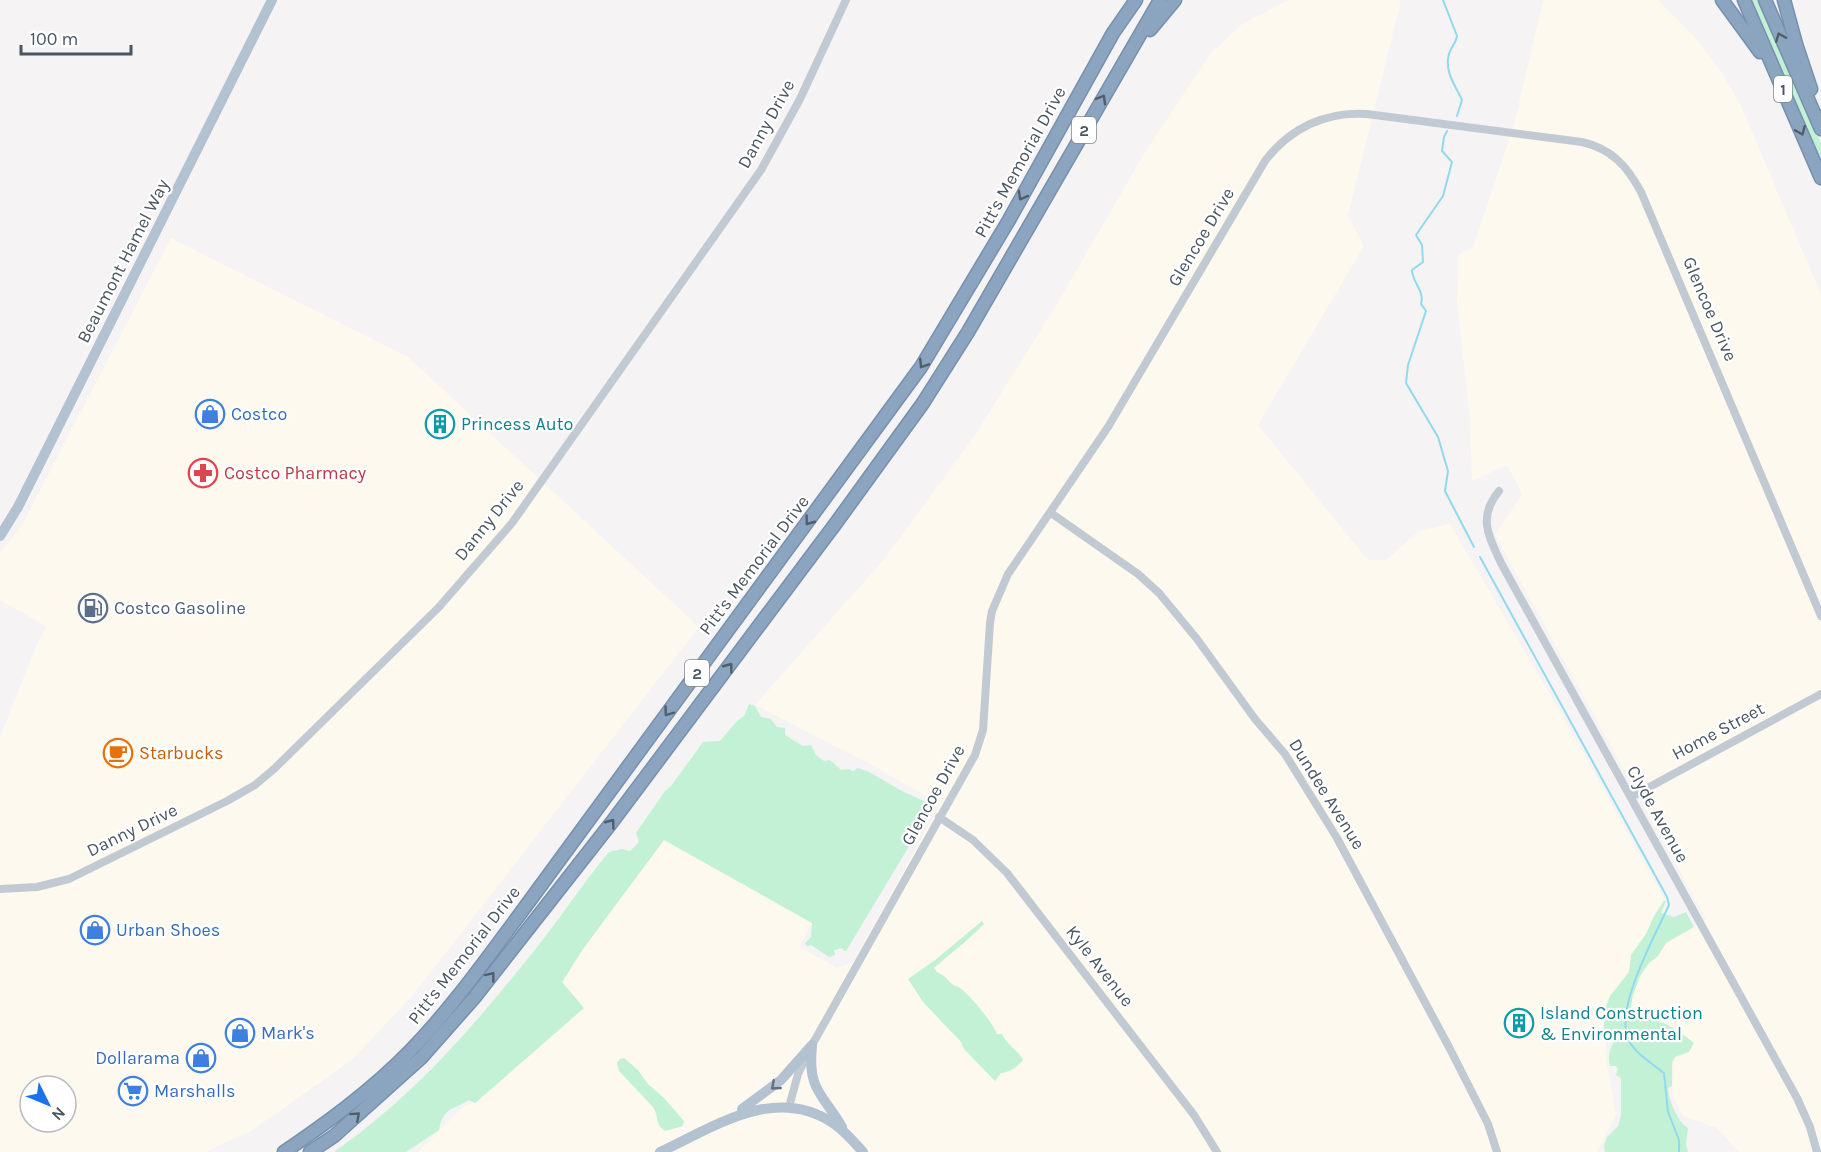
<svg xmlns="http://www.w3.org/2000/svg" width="1821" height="1152" font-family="Karla,sans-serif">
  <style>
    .commercial { fill: #fdf9ef; fill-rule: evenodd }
    .green { fill: #c3f1d5 }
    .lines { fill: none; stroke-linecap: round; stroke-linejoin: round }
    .stream { stroke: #90daee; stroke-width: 2 }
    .highway-casing { stroke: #7690ad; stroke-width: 15 }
    .minor { stroke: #c1cad2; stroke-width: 8 }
    .major { stroke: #b3c2d1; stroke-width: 10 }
    .highway { stroke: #8ba5c1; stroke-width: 12 }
    .oneway { stroke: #505e6b }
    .oneway2 { stroke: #64717d }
    .labels { text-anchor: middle; stroke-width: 4.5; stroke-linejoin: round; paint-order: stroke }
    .shield { fill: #fff; stroke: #808990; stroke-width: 1.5 }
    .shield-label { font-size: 16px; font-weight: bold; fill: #4a5661 }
    .street-label { font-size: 18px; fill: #4a5661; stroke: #fff }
    .shop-label { font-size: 18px; fill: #366cbe; stroke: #fff; text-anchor: start }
    .culture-label { font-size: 18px; fill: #0d838f; stroke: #fff; text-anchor: start }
    .health-label { font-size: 18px; fill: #be3a42; stroke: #fff; text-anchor: start }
    .service-label { font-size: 18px; fill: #4e5e75; stroke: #fff; text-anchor: start }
    .food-label { font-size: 18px; fill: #c56008; stroke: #fff; text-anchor: start }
  </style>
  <rect width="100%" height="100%" fill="#f5f3f3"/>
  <g class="commercial">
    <path d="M1288 0H1401L1348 216 1364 246 1258 425 1368 560H1386L1419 531 1450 524 1557 706 1664 898 1605 1017 1607 1065 1616 1115 1597 1152H418L465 1105 476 1103 584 1008 562 982 583 949 664 840 812 923 799 947 837 968 853 962 940 804 866 762 755 705 886 557 975 435 1057 304 1145 152 1210 54 1241 25Z"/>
    <path d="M1543 0H1658L1693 35 1721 71 1741 106 1821 294V1152H1739L1717 1128 1683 1116 1672 1094 1674 1064 1630 1012 1633 995 1640 976 1649 963 1658 956 1666 943 1706 919 1495 535 1522 494 1507 465 1472 481 1470 421 1457 302 1458 255 1473 247 1514 125Z"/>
    <path d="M171 238 408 357 699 627 413 995 352 1060 251 1131 205 1152H0V737L36 646 46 626 0 600V554L22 525ZM30 1086H66V1122H30Z"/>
  </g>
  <g class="green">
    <path d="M1752 0H1759L1821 143V163Z"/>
    <path d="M749 704 755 706 761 717 771 719 777 727 785 728V735L803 746 811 745 816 755 824 761 830 760 841 770 849 769 853 771 858 768 869 772 902 791 930 804 931 808 927 812 928 816 926 822 920 825 923 828 914 838 846 951H844L842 948 834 950 835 955 829 957 811 945 807 946 805 943 811 937 812 923 664 840 583 949 562 982 584 1008 475 1103 469 1100C451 1111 444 1107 439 1130L406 1152H334C415 1095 473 1027 534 951 560 919 582 884 609 852L622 849 630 851 639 842 636 833 665 791 671 786 703 742 720 741 737 721 744 716Z"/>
    <path d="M1664 901H1666L1661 913 1674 917 1686 912 1694 927 1666 943 1658 956 1649 963 1640 976 1633 995 1630 1012 1635 1019C1659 1016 1676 1029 1694 1043L1689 1052 1675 1057 1672 1063V1086L1668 1088C1669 1101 1677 1121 1688 1128L1686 1144 1688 1152H1605L1604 1146 1607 1137 1618 1126 1621 1115V1078L1616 1075 1618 1070 1616 1066H1610C1608 1057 1609 1049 1614 1042L1611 1031 1604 1029V1023L1608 1017 1604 1012 1610 996 1629 972 1631 955 1646 934 1654 916Z"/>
    <path d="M982 921 984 924C969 940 951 953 934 968L937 972C945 976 946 978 952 984 954 986 958 986 960 988 970 995 993 1023 997 1034H1002C1007 1045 1019 1051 1023 1060 1017 1067 1011 1072 1001 1073L995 1081 963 1048 961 1042 923 1002 908 979 935 960Z"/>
    <path d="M624 1058 638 1070 648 1084 664 1098 684 1121 683 1126 665 1131C655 1125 659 1116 653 1107L619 1071 617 1063 620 1059Z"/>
  </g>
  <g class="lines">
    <g class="stream">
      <path d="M1443 0 1457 36C1456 43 1451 47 1449 54 1444 71 1455 85 1462 100L1457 116"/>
      <path d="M1447 131 1444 137 1442 151 1452 162 1443 196 1416 235 1422 245 1423 262 1412 270C1412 282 1425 291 1421 304L1426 311 1408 365 1406 383 1438 437 1448 471 1445 491 1474 547"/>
      <path d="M1480 557 1667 897 1669 905C1655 936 1613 1010 1629 1041 1636 1054 1653 1064 1664 1073L1668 1112 1679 1140V1152"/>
    </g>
    <g class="highway-casing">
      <g id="highway">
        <path d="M1722 0 1760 52"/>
        <path d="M1744 0 1821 178"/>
        <path d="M1765 0 1821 129"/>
        <path d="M1784 0 1796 44 1811 89"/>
        <path d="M1150 30 1175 0"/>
        <path d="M284 1152C328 1122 372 1090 410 1051 451 1009 485 961 520 914L921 367 1009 220 1113 33 1136 0"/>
        <path d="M310 1152 334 1136 421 1058 474 998 612 822 836 523 923 403 968 332 1160 0"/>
      </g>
    </g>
    <g class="minor">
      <path d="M1499 491C1477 518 1489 536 1501 563L1797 1098 1810 1127 1817 1152"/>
      <path d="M1051 513 1138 574 1159 593 1197 639 1255 719 1285 754 1337 838 1450 1049 1488 1124 1497 1152"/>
      <path d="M1631 797 1821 694"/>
      <path d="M939 817 973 840 1007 873 1194 1115 1217 1152"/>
      <path d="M0 889 37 887 69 879 227 801 255 785 274 769 439 607 512 523 761 170 800 99 846 0"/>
      <path d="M789 1107 798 1074 812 1045 975 755 983 730 990 623 992 611 1008 574 1108 427 1265 161C1290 128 1326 111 1367 114L1582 142C1612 149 1627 166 1641 192L1821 616"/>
    </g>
    <g class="major">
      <path d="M0 536 18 507 272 0"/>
      <path d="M812 1046C807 1090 823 1094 842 1127"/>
      <path d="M742 1109 781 1080 812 1045"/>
      <path d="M660 1152C714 1127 775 1084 833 1123 845 1131 854 1142 863 1152"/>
    </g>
    <use href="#highway" class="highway"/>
  </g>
  <defs><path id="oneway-chevron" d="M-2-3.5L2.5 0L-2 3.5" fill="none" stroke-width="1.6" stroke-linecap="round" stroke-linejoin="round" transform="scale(1.5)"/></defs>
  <g class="oneway">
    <use href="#oneway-chevron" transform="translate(1780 37) rotate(-112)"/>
    <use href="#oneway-chevron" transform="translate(1102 99) rotate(-60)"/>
    <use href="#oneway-chevron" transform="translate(1801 131) rotate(67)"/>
    <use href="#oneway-chevron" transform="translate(1022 196) rotate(119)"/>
    <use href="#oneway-chevron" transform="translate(923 364) rotate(123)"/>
    <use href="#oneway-chevron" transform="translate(809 521) rotate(127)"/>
    <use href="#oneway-chevron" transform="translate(729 667) rotate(-53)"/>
    <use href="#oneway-chevron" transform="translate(668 712) rotate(126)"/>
    <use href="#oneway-chevron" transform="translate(611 823) rotate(-53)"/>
    <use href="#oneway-chevron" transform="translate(491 976) rotate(-52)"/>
    <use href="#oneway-chevron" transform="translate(356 1116) rotate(-42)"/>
  </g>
  <use class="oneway2" href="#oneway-chevron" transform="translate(775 1086) rotate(139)"/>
  <defs>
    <g id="shop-ring" transform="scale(1.5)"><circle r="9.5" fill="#fff" stroke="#3f7fe0" stroke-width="1.5"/><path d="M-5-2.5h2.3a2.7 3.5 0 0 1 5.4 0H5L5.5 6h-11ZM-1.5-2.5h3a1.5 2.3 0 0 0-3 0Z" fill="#3f7fe0"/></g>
    <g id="building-ring" transform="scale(1.5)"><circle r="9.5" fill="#fff" stroke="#0f9aa8" stroke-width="1.5"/><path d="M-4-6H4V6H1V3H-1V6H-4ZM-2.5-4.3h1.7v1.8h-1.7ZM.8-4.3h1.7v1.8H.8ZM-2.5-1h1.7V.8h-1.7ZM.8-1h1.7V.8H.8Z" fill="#0f9aa8"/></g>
    <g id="pharmacy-ring" transform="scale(1.5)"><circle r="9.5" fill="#fff" stroke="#e0444e" stroke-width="1.5"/><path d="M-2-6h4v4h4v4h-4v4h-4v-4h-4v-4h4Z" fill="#e0444e"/></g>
    <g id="fuel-ring" transform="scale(1.5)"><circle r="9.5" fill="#fff" stroke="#5c6f8a" stroke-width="1.5"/><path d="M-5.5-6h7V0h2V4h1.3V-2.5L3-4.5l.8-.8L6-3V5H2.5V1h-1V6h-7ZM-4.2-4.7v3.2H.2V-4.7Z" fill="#5c6f8a"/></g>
    <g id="cafe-ring" transform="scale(1.5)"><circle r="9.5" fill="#fff" stroke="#e8710a" stroke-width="1.5"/><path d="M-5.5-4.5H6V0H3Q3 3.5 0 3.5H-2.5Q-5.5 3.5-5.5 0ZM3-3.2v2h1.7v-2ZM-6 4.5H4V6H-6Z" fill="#e8710a"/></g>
    <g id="supermarket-ring" transform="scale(1.5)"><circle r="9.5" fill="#fff" stroke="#3f7fe0" stroke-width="1.5"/><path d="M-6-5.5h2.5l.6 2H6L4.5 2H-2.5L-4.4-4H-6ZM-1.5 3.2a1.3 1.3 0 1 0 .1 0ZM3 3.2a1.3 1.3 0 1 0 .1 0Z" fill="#3f7fe0"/></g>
  </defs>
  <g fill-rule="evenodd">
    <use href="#shop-ring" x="210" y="414"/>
    <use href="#building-ring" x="440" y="424"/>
    <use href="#pharmacy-ring" x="203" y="473"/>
    <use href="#fuel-ring" x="93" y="608"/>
    <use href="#cafe-ring" x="118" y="753"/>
    <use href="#shop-ring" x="95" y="930"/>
    <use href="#building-ring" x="1519" y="1023"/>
    <use href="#shop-ring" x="240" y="1033"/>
    <use href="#shop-ring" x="201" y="1058"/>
    <use href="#supermarket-ring" x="133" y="1091"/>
  </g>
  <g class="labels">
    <g class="shield">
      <rect x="1774" y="76" width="18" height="26" rx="4.5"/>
      <rect x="1072" y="117" width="24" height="26" rx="4.5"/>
      <rect x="685" y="660" width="24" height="26" rx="4.5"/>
    </g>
    <g class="shield-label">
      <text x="1783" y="95">1</text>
      <text x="1084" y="136">2</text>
      <text x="697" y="679">2</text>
    </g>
    <g class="street-label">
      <text transform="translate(766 124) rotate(-61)" y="6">Danny Drive</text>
      <text transform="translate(1020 162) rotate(-61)" y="6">Pitt's Memorial Drive</text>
      <text transform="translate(1201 237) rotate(-59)" y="6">Glencoe Drive</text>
      <text transform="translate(123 261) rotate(-63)" y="6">Beaumont Hamel Way</text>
      <text transform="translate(1710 309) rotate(67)" y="6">Glencoe Drive</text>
      <text transform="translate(489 520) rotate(-51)" y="6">Danny Drive</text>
      <text transform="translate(754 565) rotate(-53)" y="6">Pitt's Memorial Drive</text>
      <text transform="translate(1718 731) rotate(-28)" y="6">Home Street</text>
      <text transform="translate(1327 794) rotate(58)" y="6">Dundee Avenue</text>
      <text transform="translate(933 795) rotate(-61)" y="6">Glencoe Drive</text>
      <text transform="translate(1658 814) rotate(61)" y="6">Clyde Avenue</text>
      <text transform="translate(132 830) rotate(-26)" y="6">Danny Drive</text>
      <text transform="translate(464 955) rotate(-52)" y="6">Pitt's Memorial Drive</text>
      <text transform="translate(1100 966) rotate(52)" y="6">Kyle Avenue</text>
    </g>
    <g class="shop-label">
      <text x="231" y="420">Costco</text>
      <text x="116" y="936">Urban Shoes</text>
      <text x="261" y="1039">Mark's</text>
      <text x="180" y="1064" text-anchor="end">Dollarama</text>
      <text x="154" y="1097">Marshalls</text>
    </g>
    <g class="culture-label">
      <text x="461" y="430">Princess Auto</text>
      <text x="1540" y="1019">Island Construction<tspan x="1540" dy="21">&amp; Environmental</tspan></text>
    </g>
    <g class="health-label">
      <text x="224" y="479">Costco Pharmacy</text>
    </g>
    <g class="service-label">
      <text x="114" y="614">Costco Gasoline</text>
    </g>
    <g class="food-label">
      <text x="139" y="759">Starbucks</text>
    </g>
  </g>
  <g transform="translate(48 1104) rotate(133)"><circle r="28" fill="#ffffff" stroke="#b7bbc0" stroke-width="1.5"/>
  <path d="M0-4.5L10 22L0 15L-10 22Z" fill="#1a73e8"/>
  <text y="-9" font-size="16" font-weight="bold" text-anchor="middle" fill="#4a5661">N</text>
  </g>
  <path d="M21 45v9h110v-9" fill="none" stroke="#4a5661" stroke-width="3"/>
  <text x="30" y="45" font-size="18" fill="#4a5661" stroke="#ffffff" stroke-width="4.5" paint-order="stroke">100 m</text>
</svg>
